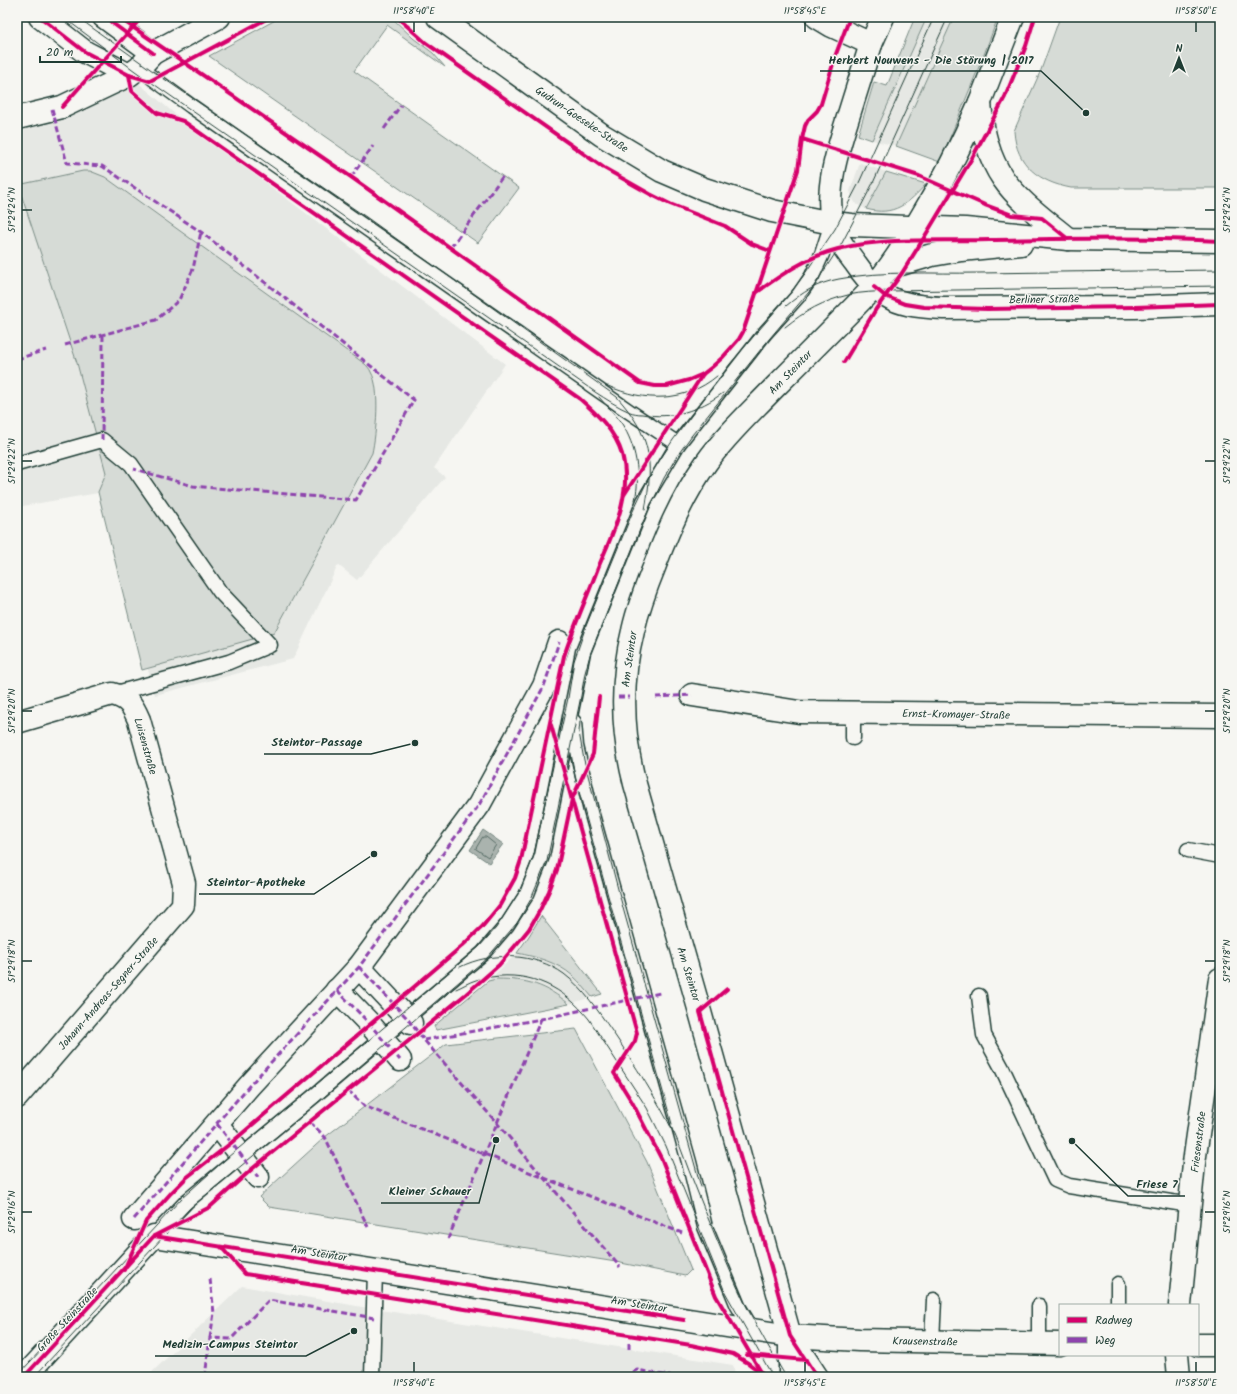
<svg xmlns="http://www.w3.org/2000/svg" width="1237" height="1394" font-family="Kalam,sans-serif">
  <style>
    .built { fill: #e6e8e4 }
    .green { fill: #d6dbd6; stroke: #7a8c85 }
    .water { fill: #aab3ae; stroke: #72847d }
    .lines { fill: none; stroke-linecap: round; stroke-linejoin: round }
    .shore { stroke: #576c65; stroke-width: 1 }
    .lane-casing { stroke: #1f3d34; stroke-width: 17 }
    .street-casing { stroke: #1f3d34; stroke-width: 25 }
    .secondary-casing { stroke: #1f3d34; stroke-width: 25 }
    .primary-casing { stroke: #1f3d34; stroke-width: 25 }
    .lane { stroke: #f6f6f2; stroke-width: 14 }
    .street { stroke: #f6f6f2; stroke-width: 22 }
    .secondary { stroke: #f6f6f2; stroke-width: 22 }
    .primary { stroke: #f6f6f2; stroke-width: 22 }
    .tram { stroke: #1f3d34; stroke-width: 1 }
    .quiet { stroke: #8e44ad; stroke-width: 3; stroke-dasharray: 6 3; stroke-linecap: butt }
    .cycleway-casing { stroke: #f6f6f2; stroke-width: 6 }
    .cycleway { stroke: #d6006c; stroke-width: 4 }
    .ticks { fill: none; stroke: #1f3d34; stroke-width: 1.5 }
    .labels { text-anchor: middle; stroke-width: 3; stroke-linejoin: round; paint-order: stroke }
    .street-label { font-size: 11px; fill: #1f3d34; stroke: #f6f6f2 }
    .leader { fill: none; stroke: #1f3d34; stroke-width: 1.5 }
    .callout-dot { fill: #1f3d34; stroke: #f6f6f2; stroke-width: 1.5 }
    .callout-label { font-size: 12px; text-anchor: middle; font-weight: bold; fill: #1f3d34; stroke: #f6f6f2; stroke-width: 3; stroke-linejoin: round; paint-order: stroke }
    .neatline { fill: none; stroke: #1f3d34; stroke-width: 1.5 }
    .ticks-label { font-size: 10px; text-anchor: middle; fill: #1f3d34 }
  </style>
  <rect width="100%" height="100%" fill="#f6f6f2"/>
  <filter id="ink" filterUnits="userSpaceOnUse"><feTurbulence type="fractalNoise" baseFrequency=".025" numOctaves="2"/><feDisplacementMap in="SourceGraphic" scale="8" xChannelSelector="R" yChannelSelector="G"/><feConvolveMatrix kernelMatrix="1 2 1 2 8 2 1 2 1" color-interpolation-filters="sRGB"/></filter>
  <g filter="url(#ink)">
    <g class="built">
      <path d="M927 17H954L896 146 872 140Z"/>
      <path d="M129 75 175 114 505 364 434 468 445 477 357 580 338 565 293 659 155 695 98 493 17 507V121Z"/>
      <path d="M860 163 886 172 866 209 856 204 852 198 850 191Z"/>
      <path d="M517 953 546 960 559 967 572 975 592 997 569 1004 552 991 539 985 524 981 497 979 488 981Z"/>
      <path d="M242 1286 374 1309 733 1365 736 1377H147Z"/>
    </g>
    <g class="green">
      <path d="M281 17H391L413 38 433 53 445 67 387 25 354 71 519 188 478 243 209 56Z"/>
      <path d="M915 17H927L872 140 858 135 874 82 887 86Z"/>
      <path d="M954 17H998L985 52 940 162 896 146Z"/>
      <path d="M1060 17H1220V188H1071C1039 182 1016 165 1014 131L1041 70Z"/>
      <path d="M83 171H90L105 177 365 364C367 366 370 369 371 372 381 389 376 434 372 453L274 633 142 670 98 492 106 473 77 363 18 185Z"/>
      <path d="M886 172 926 184C909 203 894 217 866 209Z"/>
      <path d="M541 916 602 994 592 997C586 990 580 982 573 976 557 962 537 957 517 953L529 936Z"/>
      <path d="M497 979C527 979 546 985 569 1004L436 1030 434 1026 488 981Z"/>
      <path d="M576 1029 647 1162 691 1270 685 1276 616 1262 269 1207 259 1197 325 1137 446 1044Z"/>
    </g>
    <path class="water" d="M483 830 503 844 489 863 470 850Z"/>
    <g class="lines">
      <path class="shore" d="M483 837H486L496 845 488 857 476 849Z"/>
      <g class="lane-casing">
        <g id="lane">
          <path d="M139 68 191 106 630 412 678 444"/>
          <path d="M17 464 102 440 131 464 220 592 270 645 229 662 113 694"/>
          <path d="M853 713V738"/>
          <path d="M574 722 576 746 591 811 689 1162 705 1227 738 1306 753 1331"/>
          <path d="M1188 850 1220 856"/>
          <path d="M979 996 984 1035 1002 1068 1055 1180 1069 1186 1190 1205"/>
          <path d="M154 1236 187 1201 314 1096 483 953 507 925 527 894 542 856 583 652 644 501 678 444 765 333 799 295 812 276 822 254 832 223"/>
          <path d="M1118 1305V1284"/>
          <path d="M1039 1306V1344"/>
          <path d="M932 1341 934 1300"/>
          <path d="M372 1377 375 1271"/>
        </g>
      </g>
      <g class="street-casing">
        <g id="street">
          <path d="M817 17 832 26 871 44"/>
          <path d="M17 118 62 107 129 75"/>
          <path d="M692 695 799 712 1220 716"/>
          <path d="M17 722 112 694C129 698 133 706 139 720L184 883 183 905 17 1097"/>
          <path d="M359 967 411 1023"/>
          <path d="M337 990 368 1022 400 1060"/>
          <path d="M217 1124 258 1177"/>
          <path d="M134 1219 249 1086 359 967 479 805 544 686 559 642"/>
          <path d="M1180 1305 1194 1163 1220 979"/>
          <path d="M790 1336 859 1340 1060 1344"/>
          <path d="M1198 1345H1220"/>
          <path d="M1177 1355 1179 1377"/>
        </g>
      </g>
      <g class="secondary-casing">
        <g id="secondary">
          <path d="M40 17 85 52 129 75 139 68 153 53 219 17"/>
          <path d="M104 17 153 53"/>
          <path d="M438 17 602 135 662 171 704 189 772 211 832 223 852 225 965 229 1068 239 1220 241"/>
          <path d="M871 44C864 67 857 89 850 111 839 146 825 185 832 222 835 237 847 252 856 264 882 301 899 306 943 308L1135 307 1220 304"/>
          <path d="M980 103C986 178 1014 195 1068 239"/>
          <path d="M891 267 932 255 961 250 1021 244"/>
          <path d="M790 1336 817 1377"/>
          <path d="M24 1377 154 1236 790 1336"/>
          <path d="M790 1377V1336L700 1012 635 784C622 734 620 682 633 631 638 609 646 587 655 565 668 530 684 494 706 463 725 436 750 413 773 389 805 357 837 325 869 292 889 270 905 245 920 219 944 180 962 144 980 102"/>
        </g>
      </g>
      <g class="primary-casing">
        <g id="primary">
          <path d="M871 44 883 17"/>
          <path d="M980 102 1013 17"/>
        </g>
      </g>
      <use href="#lane" class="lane"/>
      <use href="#street" class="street"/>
      <use href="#secondary" class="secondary"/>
      <use href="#primary" class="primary"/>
      <g class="tram">
        <path d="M63 17 135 71 595 392C606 399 618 407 630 412 633 413 638 414 642 414 672 420 699 410 723 393"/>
        <path d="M77 17 160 76 366 217 617 397C651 435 654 461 645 510"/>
        <path d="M786 306C803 292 817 283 839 279 884 270 932 274 978 273 1059 272 1139 271 1220 270"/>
        <path d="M785 327C805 311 823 301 848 295 862 292 875 292 889 291L1220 286"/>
        <path d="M608 386C644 402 685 403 717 376"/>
        <path d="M599 397C606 406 616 414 622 424 636 446 641 474 635 500"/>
        <path d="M580 721 579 732 584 760 623 908 701 1187"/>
        <path d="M571 753 575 777 589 828 672 1124"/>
        <path d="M460 967C492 951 535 953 564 974 584 989 598 1011 612 1031 635 1065 657 1099 675 1135 682 1150 687 1167 694 1183 706 1214 719 1245 732 1275 747 1311 767 1344 786 1377"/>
        <path d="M456 989C463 986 469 982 476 980 481 978 486 978 491 977 532 971 564 988 589 1019L647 1108 666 1146 725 1292 773 1377"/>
        <path d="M17 1376 182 1198 228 1157 310 1090 448 973 479 947 496 928 519 892 533 858 568 698 574 661 586 626 633 511 650 475 673 440 730 364 788 296 804 275 835 229 858 185 934 17"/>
        <path d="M34 1377 189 1209 311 1108 487 958 517 923 531 899 547 861 581 696 585 673 590 655 643 522 664 478 677 456 692 435 770 338 814 286 842 243 873 183 948 17"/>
      </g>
      <g class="quiet">
        <path d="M52 109 67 163 102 166 201 232 414 400 356 500 193 486 134 469"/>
        <path d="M384 129 401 105"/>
        <path d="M351 177 373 146"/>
        <path d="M451 247 503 176"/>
        <path d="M65 345 156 320 179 300 193 269 201 232"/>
        <path d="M17 359 46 350"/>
        <path d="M102 440 103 335"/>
        <path d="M618 697H630"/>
        <path d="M656 697 692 695"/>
        <path d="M359 967 406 1017 424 1040 497 1123 620 1267"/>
        <path d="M337 990 368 1022 400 1060"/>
        <path d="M424 1040 541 1019 660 993"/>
        <path d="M348 1090 364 1106 682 1233"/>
        <path d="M310 1122 325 1137 368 1227"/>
        <path d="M217 1124 258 1177"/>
        <path d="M134 1219 249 1086 359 967 479 805 544 686 559 642"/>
        <path d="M448 1239 541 1019"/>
        <path d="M210 1279 214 1313 210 1338"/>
        <path d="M629 1343V1349"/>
        <path d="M633 1372 637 1370 674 1377"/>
        <path d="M205 1377 210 1338 231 1339 269 1300 374 1318"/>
      </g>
      <g class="cycleway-casing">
        <g id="cycleway">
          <path d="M40 17 85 52 129 75 150 81 270 17"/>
          <path d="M118 17 351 177 640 383 655 386H667L689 380 703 374 712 367 723 357 739 339 743 332 798 170 802 139 805 126 808 120 817 111 821 104 836 54 850 17"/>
          <path d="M397 17 426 43 604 168 650 194 670 204 725 226 752 244 770 251"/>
          <path d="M111 22 153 53"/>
          <path d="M62 107 142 17"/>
          <path d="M802 139 919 176 985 205 1012 215 1042 218 1068 239"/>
          <path d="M874 287 885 296 905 304 924 307 987 309 1135 307 1220 304"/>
          <path d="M756 293C782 274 807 257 838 249 886 237 940 241 989 240 1066 239 1143 237 1220 241"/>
          <path d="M844 362 876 309 902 273 922 241 972 158 1005 97 1026 46 1035 17"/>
          <path d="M624 495 703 374"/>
          <path d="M551 725 637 1033 635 1041 614 1073 632 1102 662 1160 716 1296 764 1377"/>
          <path d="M727 989 700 1012 790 1336 817 1377"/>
          <path d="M154 1236 684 1320"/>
          <path d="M221 1247 245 1274 691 1345 733 1354 748 1363 756 1369"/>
          <path d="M124 1270 146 1221 171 1193 186 1178 231 1143 462 946 482 927 500 905 515 878 521 860 564 656C574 626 587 597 598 568 613 532 633 494 622 454 615 431 597 414 580 399L183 121 157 113 132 91 129 75"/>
          <path d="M747 1355 806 1360"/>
          <path d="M24 1377 154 1236 210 1207 252 1169 466 994 499 965 515 946 529 929 540 910 549 891 557 870 572 799 593 754 599 697"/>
        </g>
      </g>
      <use href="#cycleway" class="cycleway"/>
    </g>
  </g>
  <path class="ticks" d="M414 22V32M805 22V32M1196 22V32M22 210H32M1205 210H1215M22 461H32M1205 461H1215M22 711H32M1205 711H1215M22 961H32M1205 961H1215M22 1212H32M1205 1212H1215M414 1362V1372M805 1362V1372M1196 1362V1372"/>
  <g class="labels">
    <g class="street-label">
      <text transform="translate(582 119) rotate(34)" y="4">Gudrun-Goeseke-Straße</text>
      <text transform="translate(1044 299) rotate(-1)" y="4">Berliner Straße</text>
      <text transform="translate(790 372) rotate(-46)" y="4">Am Steintor</text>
      <text transform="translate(629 659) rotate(-82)" y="4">Am Steintor</text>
      <text transform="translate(956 714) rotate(1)" y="4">Ernst-Kromayer-Straße</text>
      <text transform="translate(146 746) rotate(74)" y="4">Luisenstraße</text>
      <text transform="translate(689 974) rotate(73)" y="4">Am Steintor</text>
      <text transform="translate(108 993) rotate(-49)" y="4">Johann-Andreas-Segner-Straße</text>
      <text transform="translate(1198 1142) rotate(-83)" y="4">Friesenstraße</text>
      <text transform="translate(319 1253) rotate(9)" y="4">Am Steintor</text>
      <text transform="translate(639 1304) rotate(9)" y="4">Am Steintor</text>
      <text transform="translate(67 1319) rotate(-47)" y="4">Große Steinstraße</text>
      <text transform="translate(925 1341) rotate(1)" y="4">Krausenstraße</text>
    </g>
  </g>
  <path class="leader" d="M1086 113L1041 71H820M415 743L371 754H264M374 854L314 894H199M1072 1141L1128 1196H1185M496 1140L479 1203H381M354 1331L306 1356H155"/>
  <g class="callout-dot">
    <circle cx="1086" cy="113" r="4"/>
    <circle cx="415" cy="743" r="4"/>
    <circle cx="374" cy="854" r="4"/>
    <circle cx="1072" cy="1141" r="4"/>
    <circle cx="496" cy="1140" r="4"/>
    <circle cx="354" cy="1331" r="4"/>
  </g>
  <g class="callout-label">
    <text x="931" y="64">Herbert Nouwens - Die Störung | 2017</text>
    <text x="317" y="746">Steintor-Passage</text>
    <text x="256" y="886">Steintor-Apotheke</text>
    <text x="1157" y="1188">Friese 7</text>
    <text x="430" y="1195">Kleiner Schauer</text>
    <text x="230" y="1348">Medizin-Campus Steintor</text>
  </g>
  <rect width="1237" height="1394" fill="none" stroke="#f6f6f2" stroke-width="44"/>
  <rect x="1059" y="1304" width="140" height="52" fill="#f6f6f2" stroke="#a0aca6"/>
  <rect x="1067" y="1317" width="20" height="6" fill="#d6006c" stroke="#a0aca6"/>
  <text x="1095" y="1324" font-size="12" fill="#1f3d34">Radweg</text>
  <rect x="1067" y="1337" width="20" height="6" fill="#8e44ad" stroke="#a0aca6"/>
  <text x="1095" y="1344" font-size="12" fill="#1f3d34">Weg</text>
  <g transform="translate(1179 58)" stroke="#f6f6f2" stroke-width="3" paint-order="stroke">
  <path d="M0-3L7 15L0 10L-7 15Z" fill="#1f3d34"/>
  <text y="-6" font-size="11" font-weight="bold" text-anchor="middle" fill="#1f3d34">N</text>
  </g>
  <path d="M40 56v6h81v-6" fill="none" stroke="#1f3d34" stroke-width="2"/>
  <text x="46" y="56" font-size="12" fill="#1f3d34" stroke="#f6f6f2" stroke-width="3" paint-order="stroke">20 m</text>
  <rect x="22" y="22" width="1193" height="1350" class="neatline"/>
  <g class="ticks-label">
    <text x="414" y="14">11°58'40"E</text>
    <text x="805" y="14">11°58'45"E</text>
    <text x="1196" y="14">11°58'50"E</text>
    <text transform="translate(11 210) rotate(-90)" y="4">51°29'24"N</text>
    <text transform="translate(1226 210) rotate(-90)" y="4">51°29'24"N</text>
    <text transform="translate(11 461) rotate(-90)" y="4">51°29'22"N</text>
    <text transform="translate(1226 461) rotate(-90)" y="4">51°29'22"N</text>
    <text transform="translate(11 711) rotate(-90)" y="4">51°29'20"N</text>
    <text transform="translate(1226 711) rotate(-90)" y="4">51°29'20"N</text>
    <text transform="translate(11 961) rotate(-90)" y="4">51°29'18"N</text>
    <text transform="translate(1226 961) rotate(-90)" y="4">51°29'18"N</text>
    <text transform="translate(11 1212) rotate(-90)" y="4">51°29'16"N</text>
    <text transform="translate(1226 1212) rotate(-90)" y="4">51°29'16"N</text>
    <text x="414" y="1386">11°58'40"E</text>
    <text x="805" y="1386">11°58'45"E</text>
    <text x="1196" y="1386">11°58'50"E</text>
  </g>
</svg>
